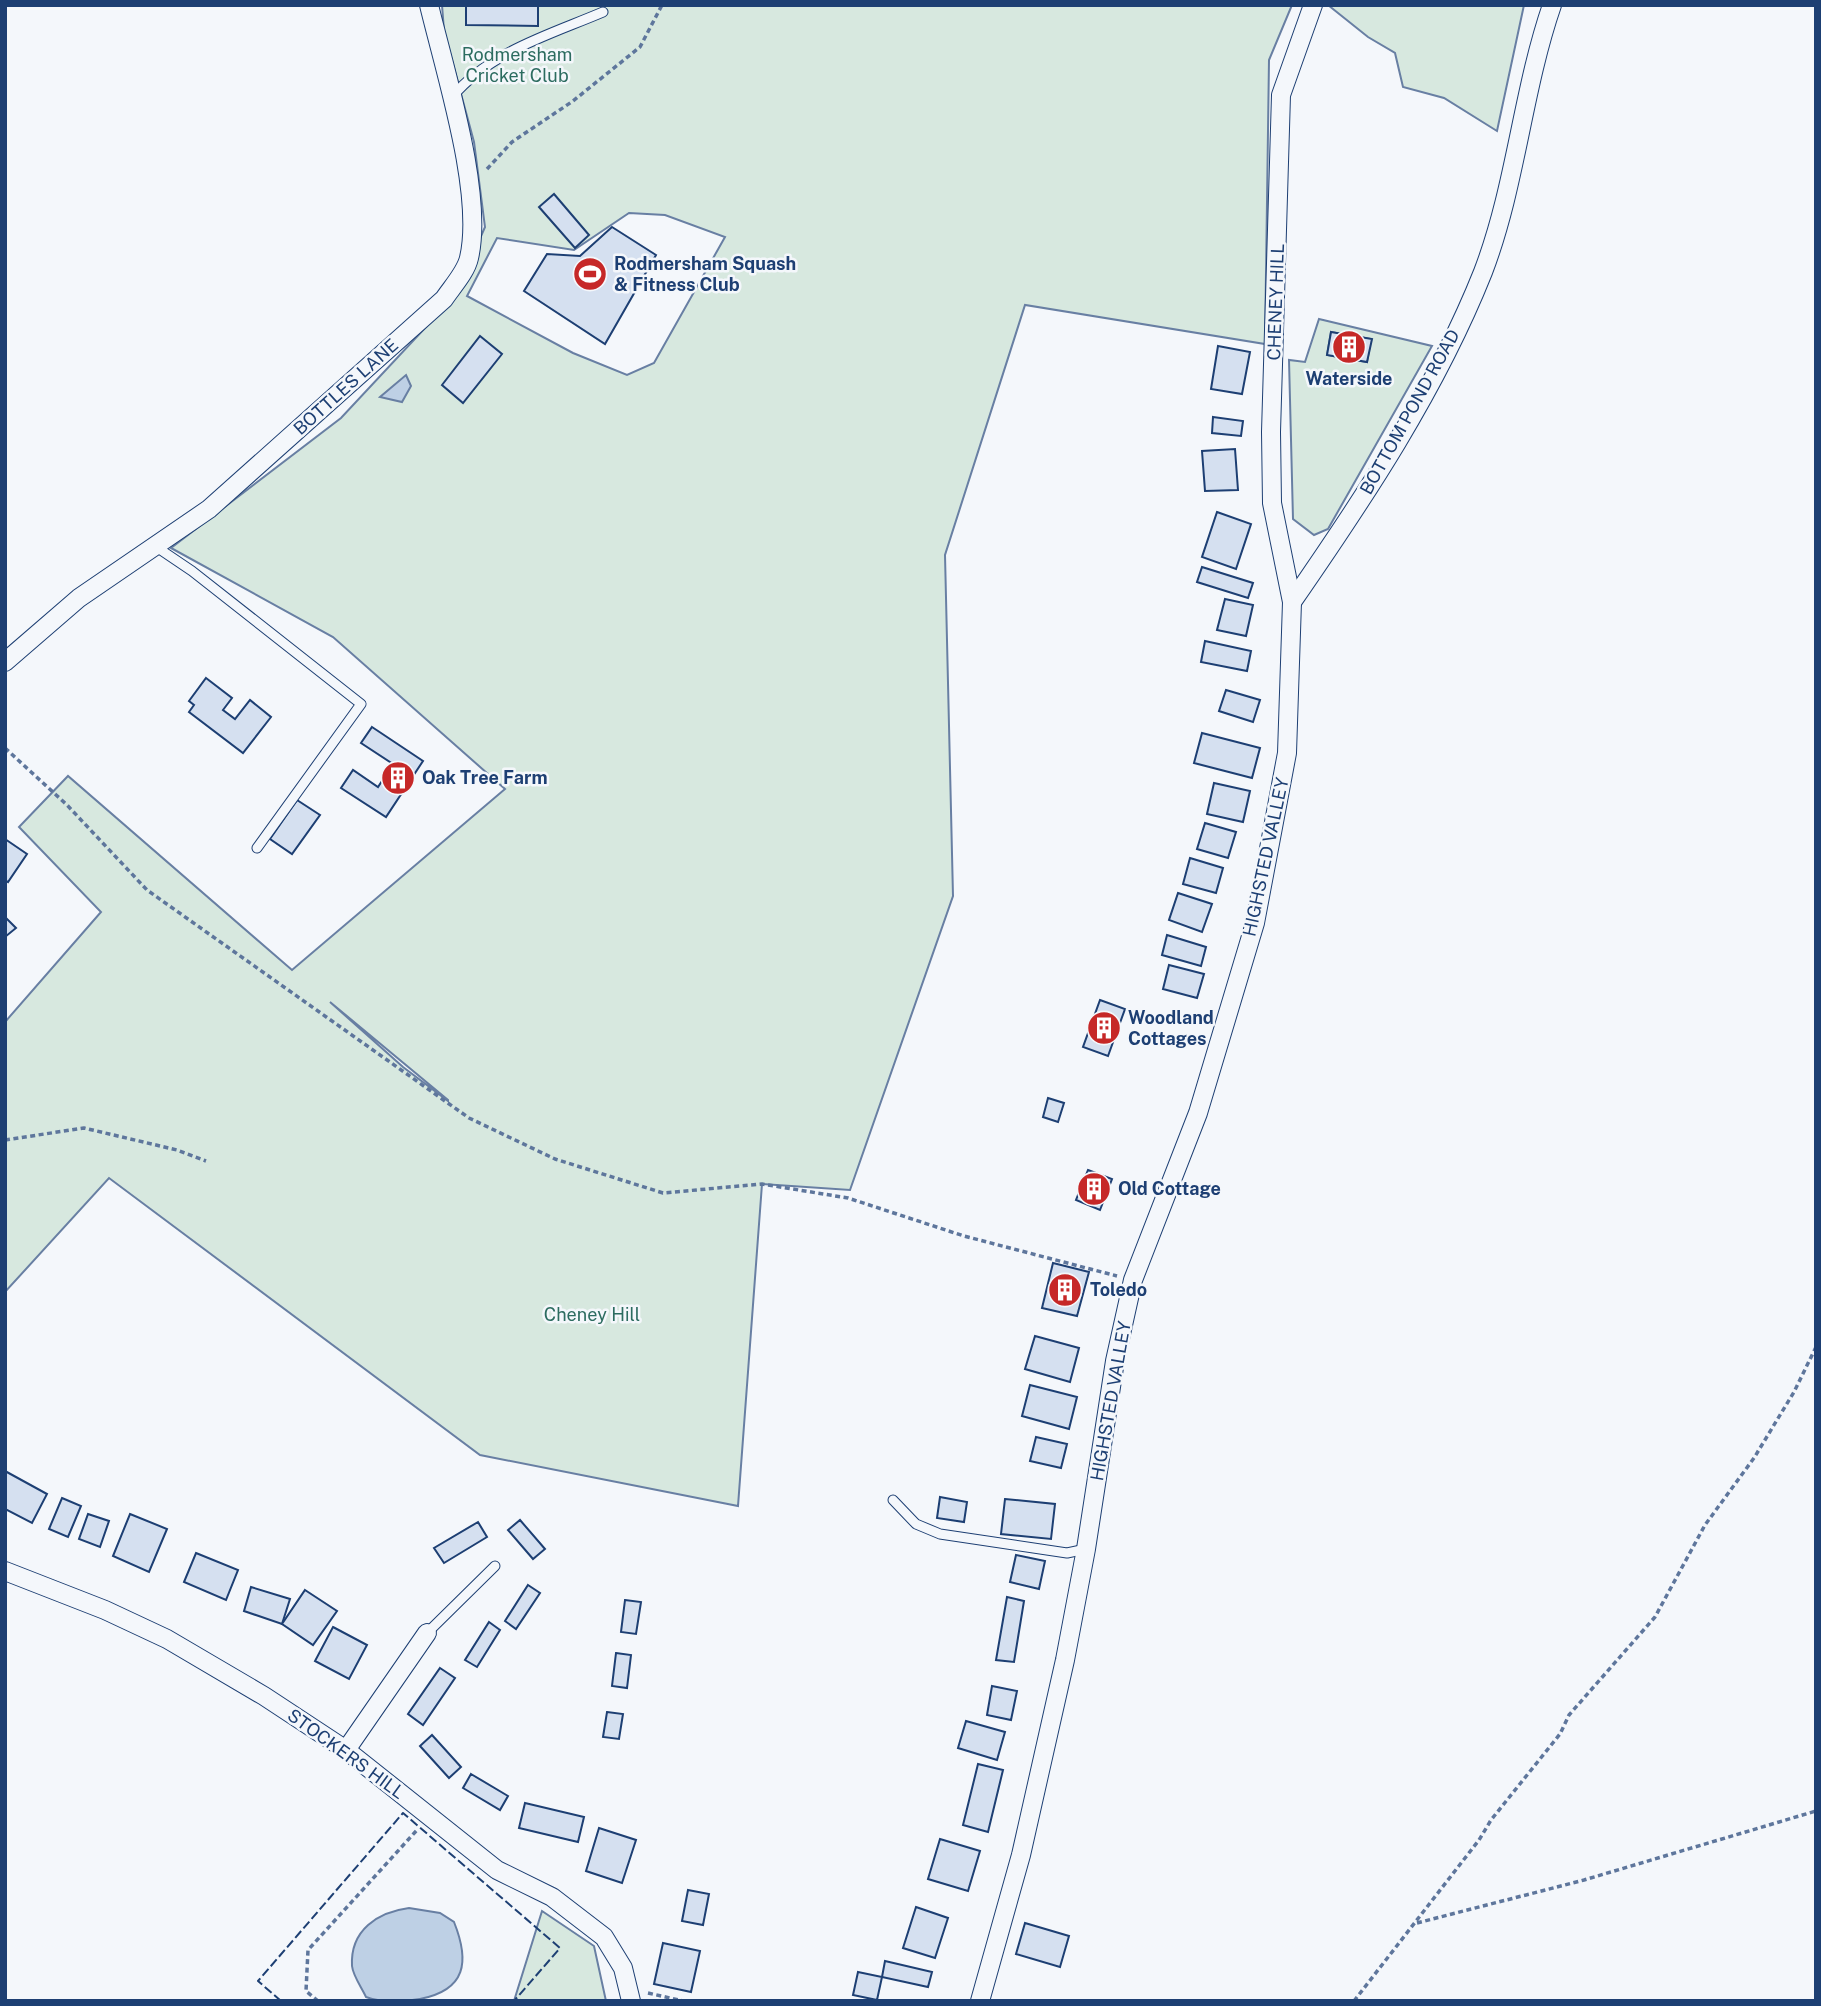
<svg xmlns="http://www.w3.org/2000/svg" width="1821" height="2006" font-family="'Public Sans',sans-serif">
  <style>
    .green { fill: #d7e8df; stroke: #687fa3; stroke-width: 2; fill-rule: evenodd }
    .water { fill: #bed0e5; stroke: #687fa3; stroke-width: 2 }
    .building { fill: #d5e0f0; stroke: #1d3f73; stroke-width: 2 }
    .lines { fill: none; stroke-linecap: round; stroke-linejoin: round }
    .lane-casing { stroke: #1d3f73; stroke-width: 11 }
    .street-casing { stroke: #1d3f73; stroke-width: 20 }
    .path { stroke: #5e769c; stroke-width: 3.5; stroke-dasharray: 5 3.5; stroke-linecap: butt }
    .lane { stroke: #f4f7fb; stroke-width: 9 }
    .street { stroke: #f4f7fb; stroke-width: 18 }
    .fence { stroke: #1d3f73; stroke-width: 2; stroke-dasharray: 9 3.5; stroke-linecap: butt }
    .labels { text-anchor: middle; stroke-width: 5; stroke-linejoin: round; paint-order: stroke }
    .park-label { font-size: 18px; fill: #2c6c60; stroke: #f4f7fb }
    .poi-label { font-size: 18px; font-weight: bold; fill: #1d3f73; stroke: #f4f7fb; text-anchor: start }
    .street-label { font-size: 18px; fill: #1d3f73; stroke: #f4f7fb }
  </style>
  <rect width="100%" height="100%" fill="#f4f7fb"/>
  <g class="green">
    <path d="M442 5H1292L1269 60 1265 344 1025 305 945 555 953 896 850 1190 762 1184 738 1506 480 1455 109 1178 5 1292V1022L101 912 19 827 68 776 292 970 505 789 333 637 171 548 341 418 455 296 485 227 474 142 444 31ZM629 213 665 215 725 237 654 363 627 375 573 353 467 296 497 238 574 250ZM330 1002 448 1100V1101L403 1067Z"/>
    <path d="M1328 5H1524L1497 131 1444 98 1403 87 1395 53 1368 37Z"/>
    <path d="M1319 319 1432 346 1328 529 1314 535 1293 519 1289 360 1305 362ZM1331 332 1371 339 1367 362 1327 355Z"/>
    <path d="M542 1911 594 1946 606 2001H514Z"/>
  </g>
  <g class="water">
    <path d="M406 375 411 386 402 402 380 397Z"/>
    <path d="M409 1908 440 1913 454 1922C470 1962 466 1990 420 1999 403 2002 382 2003 366 1997 362 1988 353 1976 352 1966 350 1930 378 1912 409 1908Z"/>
  </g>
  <g class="building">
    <path d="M466 5H538V26L466 25Z"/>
    <path d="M554 194 589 235 575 248 539 207Z"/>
    <path d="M612 227 656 255 605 344 524 291 547 254 580 256Z"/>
    <path d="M1331 332 1372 339 1367 362 1327 355Z"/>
    <path d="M480 336 502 354 463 403 442 385Z"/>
    <path d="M1218 346 1250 352 1242 394 1211 389Z"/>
    <path d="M1213 417 1243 421 1241 436 1212 433Z"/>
    <path d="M1235 449 1238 490 1205 491 1202 451Z"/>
    <path d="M1217 512 1251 524 1236 569 1202 557Z"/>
    <path d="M1202 567 1253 583 1248 598 1197 582Z"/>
    <path d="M1225 599 1253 605 1246 636 1217 630Z"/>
    <path d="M1205 641 1251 651 1247 671 1201 662Z"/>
    <path d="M206 678 232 698 223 710 235 719 250 700 271 717 243 753 189 712 194 705 189 701Z"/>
    <path d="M1226 690 1260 700 1253 722 1219 711Z"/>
    <path d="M372 727 423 761 386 817 341 788 353 770 378 787 393 764 361 743Z"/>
    <path d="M1202 733 1260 748 1252 778 1194 763Z"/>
    <path d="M1214 783 1250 791 1243 822 1207 814Z"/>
    <path d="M297 800 320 815 292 854 270 839Z"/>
    <path d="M1205 823 1236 832 1228 858 1197 849Z"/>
    <path d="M5 839 27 854 8 882 5 880Z"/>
    <path d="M1190 858 1223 868 1216 893 1183 884Z"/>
    <path d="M1178 893 1212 904 1202 932 1169 920Z"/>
    <path d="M5 917 16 928 5 937Z"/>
    <path d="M1167 935 1206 947 1201 966 1162 955Z"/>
    <path d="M1169 965 1204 974 1197 998 1163 989Z"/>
    <path d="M1100 1000 1125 1009 1108 1056 1083 1047Z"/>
    <path d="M1048 1098 1064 1103 1058 1122 1043 1117Z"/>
    <path d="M1088 1170 1112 1179 1100 1210 1076 1200Z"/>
    <path d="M1053 1263 1089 1272 1077 1316 1042 1308Z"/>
    <path d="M1035 1336 1079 1348 1070 1382 1025 1369Z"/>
    <path d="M1030 1385 1077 1397 1069 1429 1022 1416Z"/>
    <path d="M1036 1437 1067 1444 1061 1468 1030 1461Z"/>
    <path d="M5 1471 47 1494 32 1523 5 1509Z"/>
    <path d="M940 1497 967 1502 964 1522 937 1518Z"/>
    <path d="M62 1498 81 1506 68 1537 49 1529Z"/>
    <path d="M1005 1499 1055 1504 1051 1539 1001 1534Z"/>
    <path d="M88 1514 109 1521 100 1547 79 1539Z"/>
    <path d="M130 1514 167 1529 149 1572 113 1556Z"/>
    <path d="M520 1520 545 1549 533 1559 508 1530Z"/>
    <path d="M478 1522 487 1537 444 1563 434 1548Z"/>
    <path d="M196 1553 238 1570 226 1600 184 1582Z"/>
    <path d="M1016 1555 1045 1561 1039 1589 1010 1582Z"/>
    <path d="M528 1585 540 1593 516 1629 505 1621Z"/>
    <path d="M251 1587 290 1599 282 1624 244 1611Z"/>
    <path d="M305 1590 337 1611 313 1645 282 1624Z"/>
    <path d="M1007 1597 1024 1601 1014 1662 996 1660Z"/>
    <path d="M625 1600 641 1602 636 1634 621 1632Z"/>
    <path d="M489 1622 500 1630 477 1667 465 1660Z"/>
    <path d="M333 1627 367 1645 349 1679 315 1661Z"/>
    <path d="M616 1653 631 1655 627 1688 612 1686Z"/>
    <path d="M440 1668 455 1678 423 1725 408 1714Z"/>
    <path d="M992 1686 1017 1691 1011 1720 987 1715Z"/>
    <path d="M607 1712 623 1714 619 1739 603 1737Z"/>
    <path d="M966 1721 1005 1732 997 1760 958 1748Z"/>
    <path d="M432 1735 461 1767 449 1778 420 1746Z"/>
    <path d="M978 1764 1003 1770 988 1832 963 1825Z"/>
    <path d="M471 1774 508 1796 500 1810 463 1788Z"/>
    <path d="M525 1803 584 1817 578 1842 519 1828Z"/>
    <path d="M599 1828 636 1840 622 1883 586 1871Z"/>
    <path d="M940 1839 980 1851 968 1891 928 1879Z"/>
    <path d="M688 1890 709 1894 703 1925 682 1921Z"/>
    <path d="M916 1907 948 1918 935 1958 903 1948Z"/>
    <path d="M1025 1923 1069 1936 1060 1967 1016 1954Z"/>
    <path d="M663 1943 700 1951 691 1992 654 1984Z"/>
    <path d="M885 1961 932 1972 928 1987 882 1977Z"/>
    <path d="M858 1972 882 1977 877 2000 853 1995Z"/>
  </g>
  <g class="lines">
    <g class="lane-casing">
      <g id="lane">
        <path d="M452 97C491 51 549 35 603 12"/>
        <path d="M155 546 192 571 361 704 257 848"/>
        <path d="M893 1500 916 1524 940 1534 1067 1553 1086 1549"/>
        <path d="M427 1633 495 1566"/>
      </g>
    </g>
    <g class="street-casing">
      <g id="street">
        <path d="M1292 602C1364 498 1436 390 1483 272 1516 186 1522 92 1552 5"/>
        <path d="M5 662 79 598 209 509 444 299C452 287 466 272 469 258 484 194 445 72 429 5"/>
        <path d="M5 1571 105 1610 167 1639 264 1696 346 1750 497 1870 552 1897 604 1937 623 1968 631 2001"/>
        <path d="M346 1750 427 1633"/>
        <path d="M980 2001 1021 1855 1065 1660 1086 1549 1115 1361 1133 1280 1198 1113 1255 923 1287 753 1292 602 1272 503 1271 432 1281 95 1313 5"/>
      </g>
    </g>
    <g class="path">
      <path d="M487 169 512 142 573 101 640 47 662 5"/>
      <path d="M5 748 67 805 147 890 469 1118 555 1159 663 1193 762 1184 848 1198 964 1236 1117 1276"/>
      <path d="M5 1140 84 1128 177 1150 206 1161"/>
      <path d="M1417 1923 1584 1880 1816 1811"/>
      <path d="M648 1993 683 2001"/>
      <path d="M318 2001 306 1991 308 1950 417 1830"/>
      <path d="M1354 2001 1479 1840 1491 1820 1560 1734 1569 1715 1655 1617 1705 1525 1754 1458 1794 1392 1816 1347"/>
    </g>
    <use href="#lane" class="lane"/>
    <use href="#street" class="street"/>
    <path class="fence" d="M281 2001 258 1981 403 1813 560 1948 514 2001"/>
  </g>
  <defs>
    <g id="stadium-disc" transform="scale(1.75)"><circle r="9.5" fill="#c62828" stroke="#f4f7fb"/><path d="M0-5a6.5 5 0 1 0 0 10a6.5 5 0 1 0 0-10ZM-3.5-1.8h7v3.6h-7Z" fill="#fff"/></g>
    <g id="building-disc" transform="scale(1.75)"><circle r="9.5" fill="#c62828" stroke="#f4f7fb"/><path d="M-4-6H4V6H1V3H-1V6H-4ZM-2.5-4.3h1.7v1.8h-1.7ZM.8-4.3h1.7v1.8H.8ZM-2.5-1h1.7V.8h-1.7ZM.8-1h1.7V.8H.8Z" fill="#fff"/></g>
  </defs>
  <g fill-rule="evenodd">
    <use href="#stadium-disc" x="590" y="274"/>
    <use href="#building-disc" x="1349" y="347"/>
    <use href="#building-disc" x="398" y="778"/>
    <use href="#building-disc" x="1104" y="1028"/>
    <use href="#building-disc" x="1094" y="1189"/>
    <use href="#building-disc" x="1065" y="1290"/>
  </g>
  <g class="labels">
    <g class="park-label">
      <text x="517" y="61">Rodmersham<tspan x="517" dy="21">Cricket Club</tspan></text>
      <text x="592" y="1321">Cheney Hill</text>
    </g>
    <g class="poi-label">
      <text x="614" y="270">Rodmersham Squash<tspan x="614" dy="21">&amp; Fitness Club</tspan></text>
      <text x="1349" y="385" text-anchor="middle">Waterside</text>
      <text x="422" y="784">Oak Tree Farm</text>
      <text x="1128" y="1024">Woodland<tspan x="1128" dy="21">Cottages</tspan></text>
      <text x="1118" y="1195">Old Cottage</text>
      <text x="1090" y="1296">Toledo</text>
    </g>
    <g class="street-label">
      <text transform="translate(1276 302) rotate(-88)" y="6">CHENEY HILL</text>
      <text transform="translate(346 387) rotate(-42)" y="6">BOTTLES LANE</text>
      <text transform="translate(1410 412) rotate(-61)" y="6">BOTTOM POND ROAD</text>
      <text transform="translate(1266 857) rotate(-78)" y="6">HIGHSTED VALLEY</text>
      <text transform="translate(1111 1401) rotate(-80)" y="6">HIGHSTED VALLEY</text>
      <text transform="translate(346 1754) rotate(36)" y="6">STOCKERS HILL</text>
    </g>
  </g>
  <rect width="1821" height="2006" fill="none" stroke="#1d3f73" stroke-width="14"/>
</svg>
